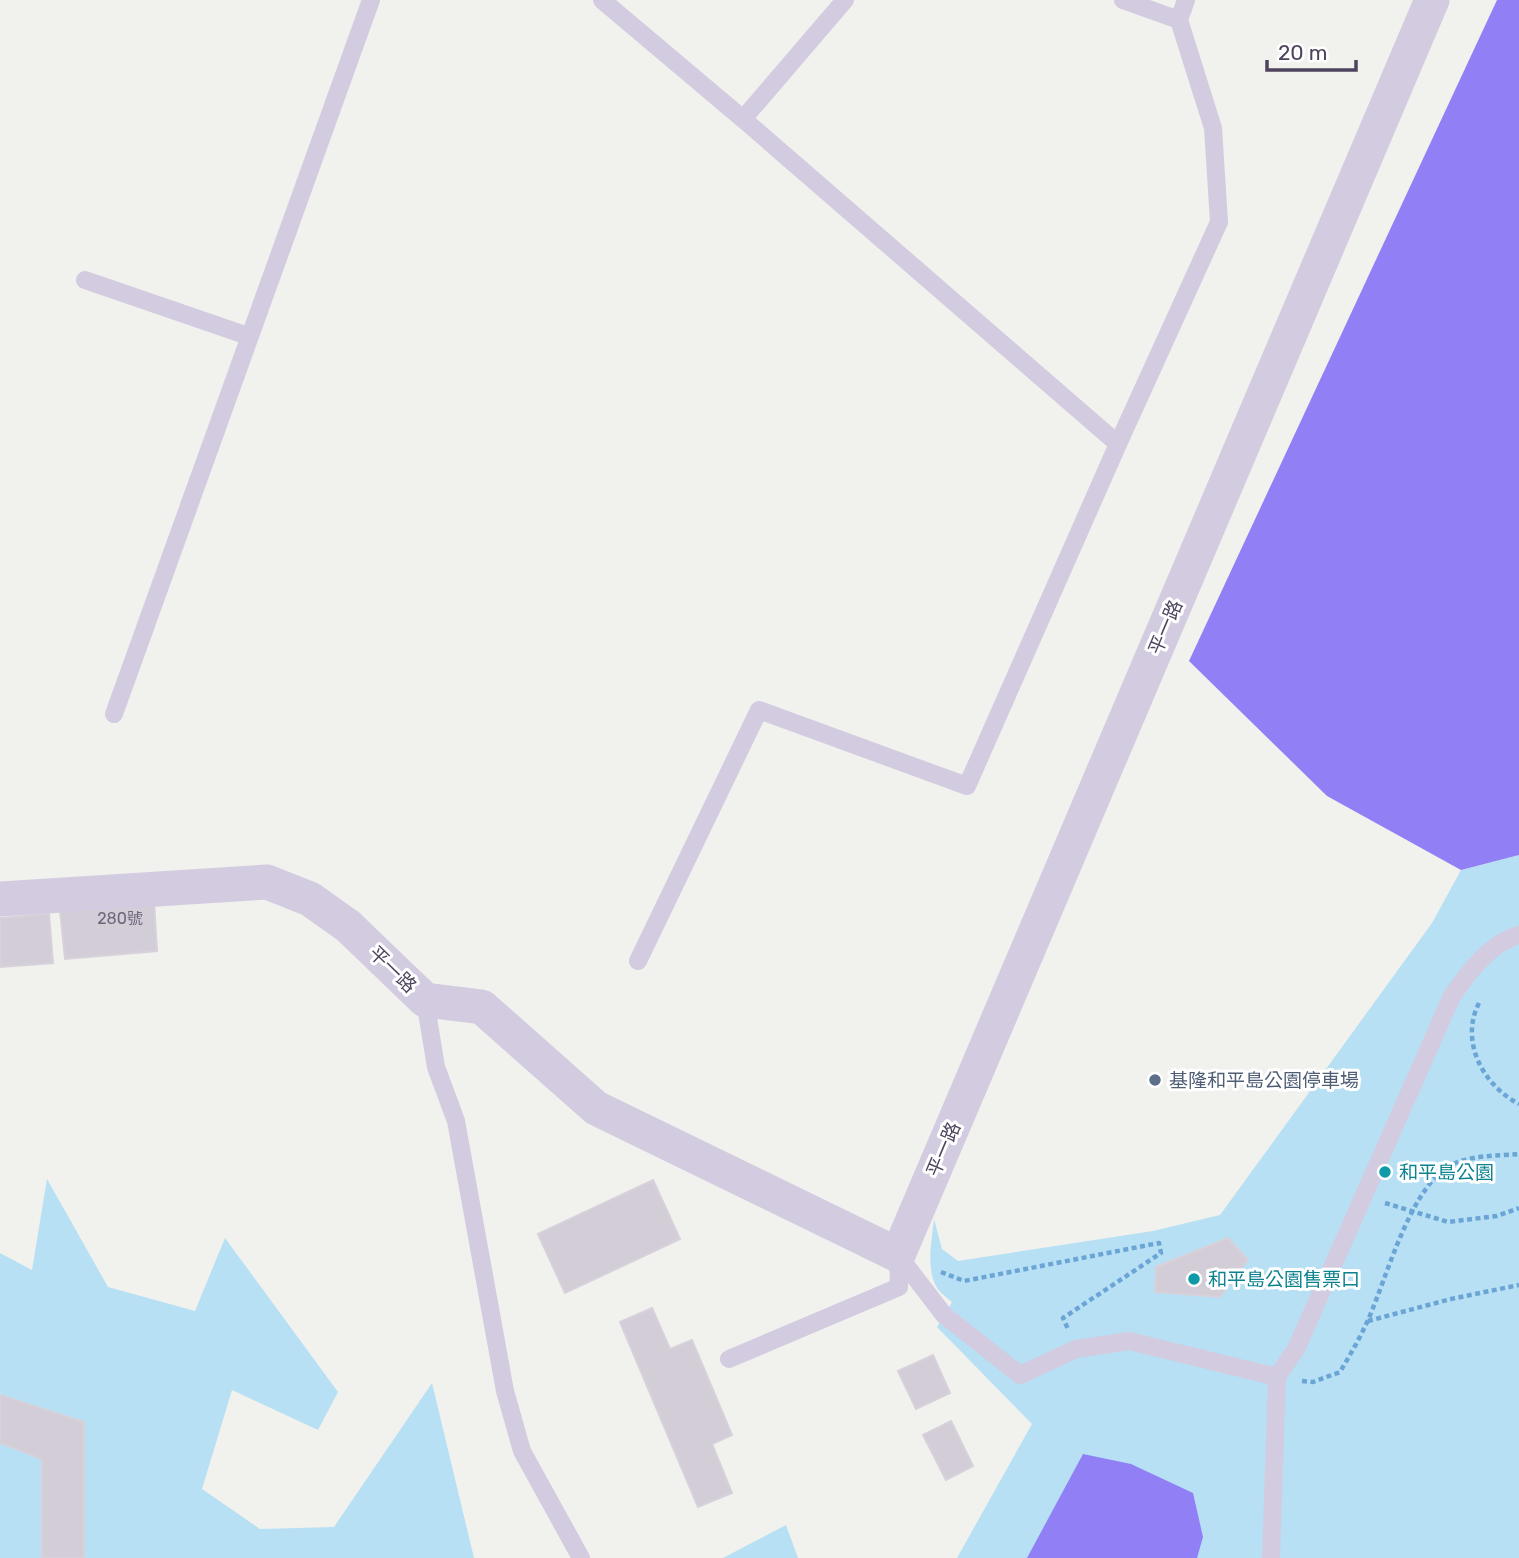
<svg xmlns="http://www.w3.org/2000/svg" width="1519" height="1558" font-family="Rubik,'Noto Sans TC',sans-serif">
  <style>
    .green { fill: #b7e0f4 }
    .water { fill: #917ff6 }
    .building { fill: #d3cdd7; stroke: #d7d1db; stroke-width: 2 }
    .lines { fill: none; stroke-linecap: round; stroke-linejoin: round }
    .path { stroke: #6ba5d6; stroke-width: 4.5; stroke-dasharray: 5 3.5; stroke-linecap: butt }
    .lane { stroke: #d3cbe0; stroke-width: 18 }
    .street { stroke: #d3cbe0; stroke-width: 35 }
    .service-dot { fill: #5c6f8a; stroke: #fff; stroke-width: 2.5 }
    .culture-dot { fill: #0f9aa8; stroke: #fff; stroke-width: 2.5 }
    .labels { text-anchor: middle; stroke-width: 6; stroke-linejoin: round; paint-order: stroke }
    .number-label { font-size: 16px; fill: #70667c }
    .street-label { font-size: 19px; fill: #4f445e; stroke: #fff }
    .service-label { font-size: 19px; fill: #4e5e75; stroke: #fff; text-anchor: start }
    .culture-label { font-size: 19px; fill: #0d838f; stroke: #fff; text-anchor: start }
  </style>
  <rect width="100%" height="100%" fill="#f1f1ee"/>
  <g class="green">
    <path d="M1519 855V1558H957L1032 1424 937 1327 952 1302C947 1298 939 1292 936 1286 926 1268 932 1239 934 1219L942 1249 958 1261 1153 1231 1220 1215 1432 923 1461 870Z"/>
    <path d="M47 1179 108 1287 195 1311 225 1238 338 1392 318 1430 232 1390 202 1489 260 1529 334 1527 432 1383 474 1558H0V1253L32 1270Z"/>
    <path d="M786 1525 798 1558H723Z"/>
  </g>
  <g class="water">
    <path d="M1497 0H1519V855L1461 870 1327 796 1189 661Z"/>
    <path d="M1083 1454 1131 1464 1193 1493 1203 1537 1197 1558H1027Z"/>
  </g>
  <g class="building">
    <path d="M154 902 157 951 65 959 60 910Z"/>
    <path d="M49 914 53 963 0 967V918Z"/>
    <path d="M653 1180 680 1239 565 1293 538 1234Z"/>
    <path d="M1228 1238 1248 1260 1220 1297 1155 1292 1156 1267Z"/>
    <path d="M652 1308 670 1349 692 1340 732 1435 712 1444 732 1493 698 1507 620 1322Z"/>
    <path d="M933 1355 950 1393 916 1409 898 1371Z"/>
    <path d="M0 1395 84 1422V1558H42V1459L0 1443Z"/>
    <path d="M951 1421 973 1466 946 1480 923 1435Z"/>
  </g>
  <g class="lines">
    <g class="path">
      <path d="M1479 1003C1459 1042 1484 1086 1519 1104"/>
      <path d="M1385 1203 1448 1222 1497 1216 1519 1208"/>
      <path d="M941 1272 964 1281 1159 1243 1161 1253 1063 1318 1068 1329"/>
      <path d="M1368 1321 1451 1299 1519 1285"/>
      <path d="M1302 1381 1313 1382 1340 1372C1350 1355 1360 1338 1368 1320 1387 1277 1408 1195 1446 1168 1465 1155 1496 1156 1519 1154"/>
    </g>
    <g class="lane">
      <path d="M602 0 743 119 845 0"/>
      <path d="M1123 0 1179 20 1186 0"/>
      <path d="M743 119 1118 444"/>
      <path d="M85 280 248 336"/>
      <path d="M114 714 371 0"/>
      <path d="M638 961 759 710 967 786 1118 444 1219 222 1213 128 1179 20"/>
      <path d="M425 1000 436 1067 456 1121 505 1391 522 1451 581 1558"/>
      <path d="M898 1255 944 1315 1020 1375 1076 1349 1129 1341 1277 1377 1296 1349 1452 996C1468 973 1491 942 1519 935"/>
      <path d="M729 1359 899 1287 898 1255"/>
      <path d="M1271 1558 1277 1377"/>
    </g>
    <path class="street" d="M0 899 267 882 310 899 348 926 425 1000 482 1007 596 1108 898 1255 1432 0"/>
  </g>
  <circle class="service-dot" cx="1155" cy="1080" r="7"/>
  <g class="culture-dot">
    <circle cx="1385" cy="1172" r="7"/>
    <circle cx="1194" cy="1279" r="7"/>
  </g>
  <g class="labels">
    <g class="number-label">
      <text x="120" y="924">280號</text>
    </g>
    <g class="street-label">
      <text transform="translate(1165 627) rotate(-67)" y="7">平一路</text>
      <text transform="translate(393 969) rotate(44)" y="7">平一路</text>
      <text transform="translate(943 1149) rotate(-67)" y="7">平一路</text>
    </g>
    <g class="service-label">
      <text x="1169" y="1087">基隆和平島公園停車場</text>
    </g>
    <g class="culture-label">
      <text x="1399" y="1179">和平島公園</text>
      <text x="1208" y="1286">和平島公園售票口</text>
    </g>
  </g>
  <path d="M1267 60v10h89v-10" fill="none" stroke="#4f445e" stroke-width="3.5"/>
  <text x="1278" y="60" font-size="21" fill="#4f445e" stroke="#ffffff" stroke-width="5" paint-order="stroke">20 m</text>
</svg>
